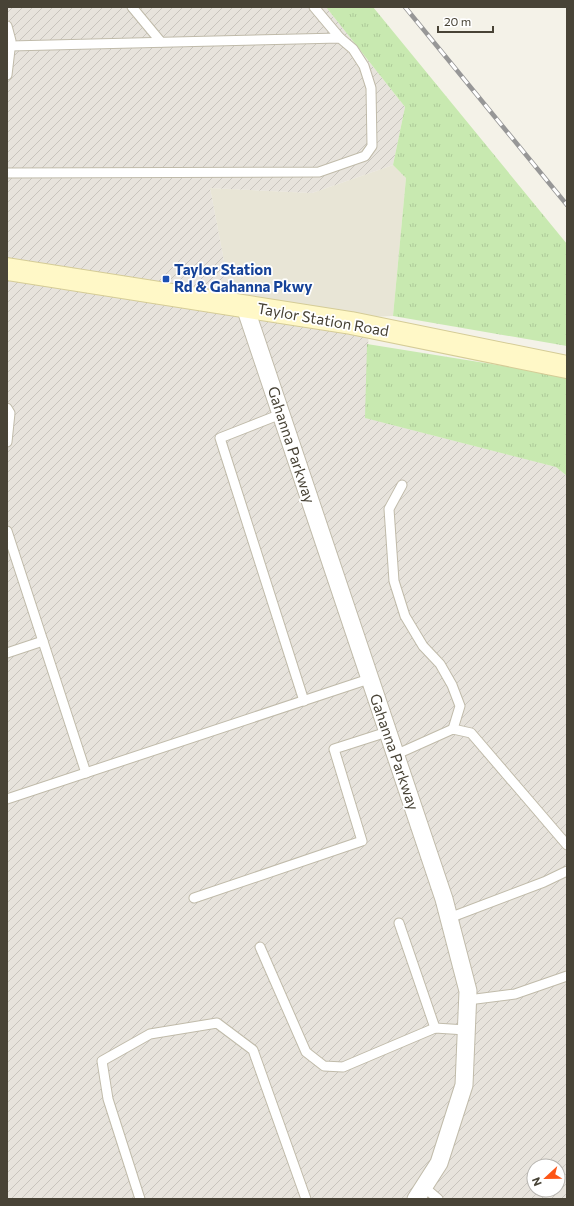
<svg xmlns="http://www.w3.org/2000/svg" width="574" height="1206" font-family="Commissioner,sans-serif">
  <style>
    .residential { fill: #e8e5d6 }
    .industrial { fill: url(#industrial-furrows); fill-rule: evenodd }
    .grass { fill: url(#grass-tufts) }
    .lines { fill: none; stroke-linecap: round; stroke-linejoin: round }
    .lane-casing { stroke: #c0bbaa; stroke-width: 11 }
    .street-casing { stroke: #c0bbaa; stroke-width: 19 }
    .secondary-casing { stroke: #d5cc97; stroke-width: 24 }
    .lane { stroke: #fff; stroke-width: 9 }
    .street { stroke: #fff; stroke-width: 17 }
    .secondary { stroke: #fff8c7; stroke-width: 22 }
    .rail-casing { stroke: #979797; stroke-width: 4.5 }
    .rail { stroke: #fff; stroke-width: 3; stroke-dasharray: 9; stroke-linecap: butt }
    .transit-dot { fill: #1a4fb4; stroke: #fff; stroke-width: 1.5 }
    .labels { text-anchor: middle; stroke-width: 3.5; stroke-linejoin: round; paint-order: stroke }
    .transit-label { font-size: 15px; font-weight: bold; fill: #164399; stroke: #fff; text-anchor: start }
    .street-label { font-size: 15px; fill: #484336; stroke: #fff }
  </style>
  <defs>
    <pattern id="industrial-furrows" width="10" height="10" patternUnits="userSpaceOnUse"><rect width="10" height="10" fill="#e7e3dc"/><path d="M-1 1l2-2M0 10L10 0M9 11l2-2" fill="none" stroke="#c8c4bd"/></pattern>
    <pattern id="grass-tufts" width="24" height="20" patternUnits="userSpaceOnUse"><rect width="24" height="20" fill="#c8e9b0"/><path d="M3 7l-1-3M5 7V3M7 7l1-3M15 17l-1-3M17 17v-4M19 17l1-3" fill="none" stroke="#adc998"/></pattern>
  </defs>
  <rect width="100%" height="100%" fill="#f4f2e8"/>
  <path class="residential" d="M393 165 406 178 393 316 369 317 230 292 210 188 312 193Z"/>
  <path class="industrial" d="M7 7H326L405 107 393 165 312 193 210 188 230 292 369 317 366 418 556 467 567 476V1199H7ZM534 1166H558V1190H534Z"/>
  <g class="grass">
    <path d="M326 7H373L567 244V346L393 316 406 178 393 165 405 107Z"/>
    <path d="M367 344 567 376V476L556 467 365 418Z"/>
  </g>
  <g class="lines">
    <g class="lane-casing">
      <g id="lane">
        <path d="M132 7 161 42"/>
        <path d="M314 7 340 38"/>
        <path d="M7 26 11 41 7 75"/>
        <path d="M7 173 319 172 365 156 372 146 371 88 364 66 353 49 340 38 10 46"/>
        <path d="M7 408 10 413 7 442"/>
        <path d="M281 414 220 438 304 701"/>
        <path d="M402 485 389 509 394 581 405 616 423 646 440 664 452 685 460 706 453 729"/>
        <path d="M7 531 86 773"/>
        <path d="M7 653 43 641"/>
        <path d="M395 755 453 729 471 733 567 845"/>
        <path d="M7 799 369 679"/>
        <path d="M194 898 362 841 334 749 387 732"/>
        <path d="M449 918 544 882 567 871"/>
        <path d="M399 923 435 1028"/>
        <path d="M260 947 306 1052 324 1066 343 1067 435 1028 466 1030"/>
        <path d="M468 1000 515 994 567 976"/>
        <path d="M424 1187 438 1199"/>
        <path d="M140 1199 108 1099 102 1061 150 1034 217 1023 253 1050 306 1199"/>
      </g>
    </g>
    <g class="street-casing">
      <path id="street" d="M245 307 444 899 468 991 464 1085 439 1163 416 1199"/>
    </g>
    <g class="secondary-casing">
      <path id="secondary" d="M7 269 351 323 567 367"/>
    </g>
    <use href="#lane" class="lane"/>
    <use href="#street" class="street"/>
    <use href="#secondary" class="secondary"/>
    <g class="rail-casing">
      <path id="rail" d="M405 7 567 205"/>
    </g>
    <use href="#rail" class="rail"/>
  </g>
  <rect class="transit-dot" x="162" y="275" width="8" height="8" rx="2"/>
  <g class="labels">
    <g class="transit-label">
      <text x="174" y="275">Taylor Station<tspan x="174" dy="17">Rd &amp; Gahanna Pkwy</tspan></text>
    </g>
    <g class="street-label">
      <text transform="translate(323 320) rotate(10)" y="5">Taylor Station Road</text>
      <text transform="translate(291 445) rotate(72)" y="5">Gahanna Parkway</text>
      <text transform="translate(394 752) rotate(71)" y="5">Gahanna Parkway</text>
    </g>
  </g>
  <rect width="574" height="1206" fill="none" stroke="#484336" stroke-width="16"/>
  <g transform="translate(546 1178) rotate(248)"><circle r="19" fill="#ffffff" stroke="#b6b4af"/>
  <path d="M0-3L7 15L0 10L-7 15Z" fill="#fd5516"/>
  <text y="-6" font-size="11" font-weight="bold" text-anchor="middle" fill="#484336">N</text>
  </g>
  <path d="M438 26v6h55v-6" fill="none" stroke="#484336" stroke-width="2"/>
  <text x="444" y="26" font-size="12" fill="#484336" stroke="#ffffff" stroke-width="3" paint-order="stroke">20 m</text>
</svg>
